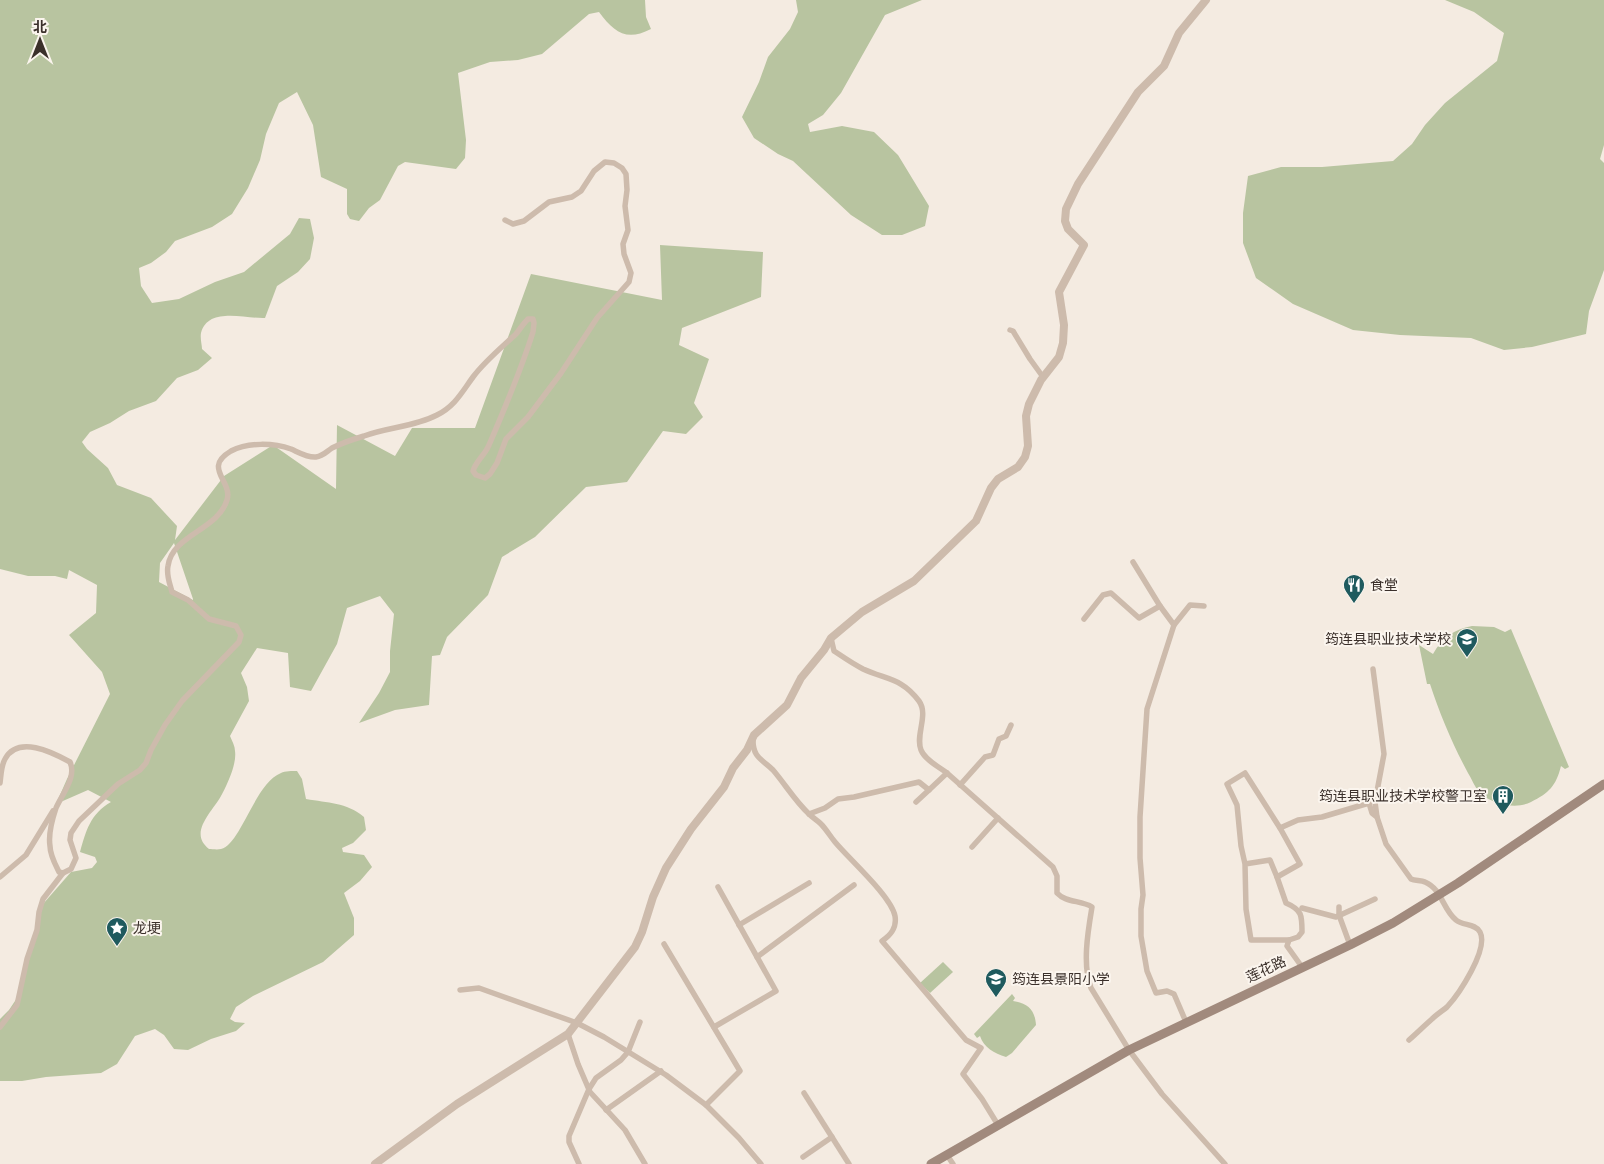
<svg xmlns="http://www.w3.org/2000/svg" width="1604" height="1164" font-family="'PT Sans','Noto Sans SC',sans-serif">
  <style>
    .green { fill: #b8c4a0; fill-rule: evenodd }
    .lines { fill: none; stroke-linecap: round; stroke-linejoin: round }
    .minor { stroke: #cdbbac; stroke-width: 5.5 }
    .tertiary { stroke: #cdbbac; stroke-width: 8 }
    .secondary { stroke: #a18a7d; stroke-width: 9 }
    .labels { text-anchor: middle; stroke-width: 4; stroke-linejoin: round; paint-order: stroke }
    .poi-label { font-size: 14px; fill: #3b302b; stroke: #fbf5ee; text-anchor: start }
    .street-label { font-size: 14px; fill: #3b302b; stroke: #fbf5ee }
  </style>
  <rect width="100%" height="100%" fill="#f4ebe1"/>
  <g class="green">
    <path d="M0 0H645L646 17 651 29C626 42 614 32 599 12L589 14 542 54 518 60 490 62 458 73 466 140 465 158 456 169 405 162 398 166 380 200 369 208 359 221 350 219 347 214V189L321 177 313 125 297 92 279 103 266 134 260 160 248 188 232 214 212 227 175 241 166 252 151 263 139 268 141 286 152 303 179 299 215 282 244 272 290 234 299 218 310 219 314 238 310 259 298 272 277 286 265 318C246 319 208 306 201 333 200 338 202 345 202 349L212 358 198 370 177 378 156 401 129 411 110 423 90 432 82 442 87 449 108 468 117 485 151 498 177 526 175 540 224 476 273 445 336 489 337 425 395 456 412 428H475L531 274 662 300 660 245 763 252 761 297 682 328 679 345 709 359 694 403 703 417 686 434 663 431 627 482 586 487 535 537 502 557 488 595 447 637 440 655 432 656 429 705 395 710 359 723 379 693 390 672V651L394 614 380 596 347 608 337 644 311 691 290 687 288 653 257 648 241 673 247 687 249 701 230 736C232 741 235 746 235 751 237 764 227 785 221 796 212 812 188 833 209 849 212 849 217 850 221 849 241 844 255 783 281 773 285 771 292 771 297 771L302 779 306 799C328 803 346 802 364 817L366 830 353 843 342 848 343 852 364 855 372 867 360 881 344 893 354 918V935L323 962 253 996 236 1007 230 1019 235 1022 245 1023 236 1031 211 1039 188 1050 174 1049 164 1035 155 1029 135 1036 117 1064 101 1073 46 1077 22 1081H0V1019L9 1010 21 992 43 904 71 872 92 868 97 862 95 857 80 852C86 831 90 814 111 802L88 790 56 804 67 779 110 694 102 672 69 635 96 613 97 585 69 570 67 579 55 576H28L0 569ZM174 543 193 599V600L159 582 160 563Z"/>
    <path d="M796 0H922L885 15 841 93 823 115 808 124 810 132 842 126 874 132 898 155 929 206 925 226 902 235H882L851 215 793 161 778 154 754 138 742 117 759 82 768 57 790 29 798 12Z"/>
    <path d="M1445 0H1604V145L1600 159 1604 163V270L1589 311 1586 334 1532 347 1504 350 1471 338 1400 335 1353 330 1293 304 1256 278 1243 243V213L1248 176 1281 167H1322L1393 161 1412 144 1425 125 1445 103 1497 61 1504 33 1474 12Z"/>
    <path d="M1472 626 1494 627 1505 632 1511 629 1569 767 1565 769 1561 766C1556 786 1549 793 1531 802 1516 810 1492 804 1480 793 1475 788 1472 779 1468 773 1453 745 1440 715 1430 684H1427L1419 645 1433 654C1442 638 1454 629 1472 626Z"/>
    <path d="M943 962 953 972 930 993 920 983Z"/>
    <path d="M1012 994 1015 998 1013 1001C1028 1003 1035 1010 1036 1025L1012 1053 1006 1057C994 1053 984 1048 980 1036L977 1038 974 1034Z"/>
  </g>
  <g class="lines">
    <g class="minor">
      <path d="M1010 330 1013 331 1030 359 1043 377"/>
      <path d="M1133 562 1160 606"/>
      <path d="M1084 619 1103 595 1111 593 1139 618 1160 606 1174 625"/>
      <path d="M831 638 834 651C843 657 853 664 863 669 887 680 902 678 919 701 929 715 915 735 921 750 925 760 939 767 947 773L1053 867 1057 876V893C1066 903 1081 900 1092 907 1088 931 1082 965 1091 988L1129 1050 1162 1094 1225 1164"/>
      <path d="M1373 669 1384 754 1375 802 1377 817"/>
      <path d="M753 740C753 758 762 759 773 770 785 784 795 801 809 814 813 818 817 820 821 824 826 829 830 836 835 842 849 859 891 896 895 916 897 928 891 935 882 941L966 1040 981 1048 963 1074 982 1099 998 1125"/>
      <path d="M0 783C1 776 1 766 5 759 18 735 52 752 70 762 77 777 62 794 56 808 52 820 48 834 50 846 50 855 55 864 59 872L63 873 71 869 76 858 70 840 71 833 79 821 118 784 140 770 146 763 151 750 165 725 182 701 239 642 241 635 236 626 209 619 188 600 172 592C170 584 166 575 168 566 172 535 218 530 227 500 233 481 202 468 231 451 248 442 274 443 291 449 298 452 308 458 316 457 323 456 326 452 332 448 342 443 354 439 364 436 388 427 414 427 437 415 455 406 462 392 473 377 485 361 501 348 516 334 520 329 523 324 528 319H533L534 323 533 332C521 370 505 408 489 445 485 455 476 461 473 471L476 475 485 478 490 474 497 463 506 439 528 417 561 373 597 318 629 282 631 273 624 254 623 244 628 230 625 206 627 190 626 174 622 168 614 163 605 162 594 171 581 191 572 197 549 202 524 221 513 224 505 220"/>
      <path d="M960 785 985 757 993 755 999 739 1006 736 1011 725"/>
      <path d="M916 802 929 790"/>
      <path d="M809 814 825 808 838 799 854 797 919 782 929 790 947 773"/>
      <path d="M1280 828 1298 820 1322 817 1369 803 1372 813 1377 817 1386 844 1411 879C1415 881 1421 880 1425 882 1442 889 1443 910 1456 920 1463 926 1475 923 1480 932 1489 949 1459 994 1447 1007 1442 1011 1436 1015 1432 1019 1424 1026 1417 1033 1409 1040"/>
      <path d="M972 847 998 818"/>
      <path d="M1245 864 1270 860 1277 877 1300 864 1280 828 1245 773 1227 784 1237 805 1241 846 1245 864 1246 909 1251 940H1289L1287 946 1302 967"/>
      <path d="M0 877 26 855 53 811"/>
      <path d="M1277 877 1286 903C1302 910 1302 915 1302 932L1298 937 1289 940"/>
      <path d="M1339 907V915L1350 945"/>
      <path d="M1302 908 1336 917 1375 899"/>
      <path d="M739 925 809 883"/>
      <path d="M664 944 740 1071 706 1105"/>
      <path d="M757 957 854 885"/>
      <path d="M460 990 479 988 577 1023 604 1037 666 1075 706 1105 739 1138 761 1164"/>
      <path d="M1186 1022 1174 994 1167 991 1156 993 1147 971 1141 936V909L1143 895 1140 858V817L1147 709 1174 625 1190 605 1204 606"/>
      <path d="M0 1027 17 1005 27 959 37 930 39 912 43 899 63 873"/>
      <path d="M714 1027 776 991 718 887"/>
      <path d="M568 1034 578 1064 590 1092 625 1130 645 1164"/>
      <path d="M804 1093 849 1164"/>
      <path d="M606 1110 661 1071"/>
      <path d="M947 1155 953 1164"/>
      <path d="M803 1157 832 1137"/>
      <path d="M579 1164 569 1142V1136L589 1089 596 1078 621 1060 628 1052 640 1022"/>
    </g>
    <path class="tertiary" d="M375 1164 457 1104 568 1034 635 947 642 932 653 897 666 868 691 829 724 787 733 768 747 750 754 735 787 705 801 678 824 650 831 638 862 612 914 581 976 521 991 488 998 479 1018 467 1025 457 1028 446 1026 416 1029 404 1041 380 1059 357 1063 343 1064 325 1059 292 1084 245 1068 229 1065 221 1066 209 1078 184 1138 92 1164 66 1179 33 1206 0"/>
    <path class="secondary" d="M931 1164 1129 1050 1350 945 1393 923 1458 883 1604 784"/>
  </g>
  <defs>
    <g id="restaurant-pin" transform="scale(1.125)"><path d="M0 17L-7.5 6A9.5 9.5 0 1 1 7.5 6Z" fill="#1f5a5e" stroke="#fbf5ee"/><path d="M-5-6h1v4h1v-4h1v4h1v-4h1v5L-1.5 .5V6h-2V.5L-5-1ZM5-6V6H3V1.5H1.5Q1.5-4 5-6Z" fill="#fff"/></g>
    <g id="school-pin" transform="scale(1.125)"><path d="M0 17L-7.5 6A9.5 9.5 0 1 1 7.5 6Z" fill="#1f5a5e" stroke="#fbf5ee"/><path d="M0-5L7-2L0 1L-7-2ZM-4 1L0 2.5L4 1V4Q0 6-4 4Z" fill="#fff"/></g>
    <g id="building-pin" transform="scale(1.125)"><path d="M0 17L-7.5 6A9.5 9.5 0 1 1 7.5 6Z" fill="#1f5a5e" stroke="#fbf5ee"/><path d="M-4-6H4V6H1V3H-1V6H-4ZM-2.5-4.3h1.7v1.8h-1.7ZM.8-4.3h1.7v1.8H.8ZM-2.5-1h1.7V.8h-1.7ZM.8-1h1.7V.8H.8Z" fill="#fff"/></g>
    <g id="sight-pin" transform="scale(1.125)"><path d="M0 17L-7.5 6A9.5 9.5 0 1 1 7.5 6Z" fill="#1f5a5e" stroke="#fbf5ee"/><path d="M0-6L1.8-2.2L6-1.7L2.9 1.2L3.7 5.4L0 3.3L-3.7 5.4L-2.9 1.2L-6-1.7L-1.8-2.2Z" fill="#fff"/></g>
  </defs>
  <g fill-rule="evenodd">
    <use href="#restaurant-pin" x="1354" y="585"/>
    <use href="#school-pin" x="1467" y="639"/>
    <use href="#building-pin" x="1503" y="796"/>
    <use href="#sight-pin" x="117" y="928"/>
    <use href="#school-pin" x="996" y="979"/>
  </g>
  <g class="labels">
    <g class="poi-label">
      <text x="1370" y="590">食堂</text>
      <text x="1451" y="644" text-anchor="end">筠连县职业技术学校</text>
      <text x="1487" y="801" text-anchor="end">筠连县职业技术学校警卫室</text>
      <text x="133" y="933">龙埂</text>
      <text x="1012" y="984">筠连县景阳小学</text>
    </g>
    <g class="street-label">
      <text transform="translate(1266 969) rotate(-25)" y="5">莲花路</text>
    </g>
  </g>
  <g transform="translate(40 40)" stroke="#fbf5ee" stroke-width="4" paint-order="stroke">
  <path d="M0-4L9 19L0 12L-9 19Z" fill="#3b302b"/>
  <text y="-8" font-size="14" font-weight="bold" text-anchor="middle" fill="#3b302b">北</text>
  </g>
</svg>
